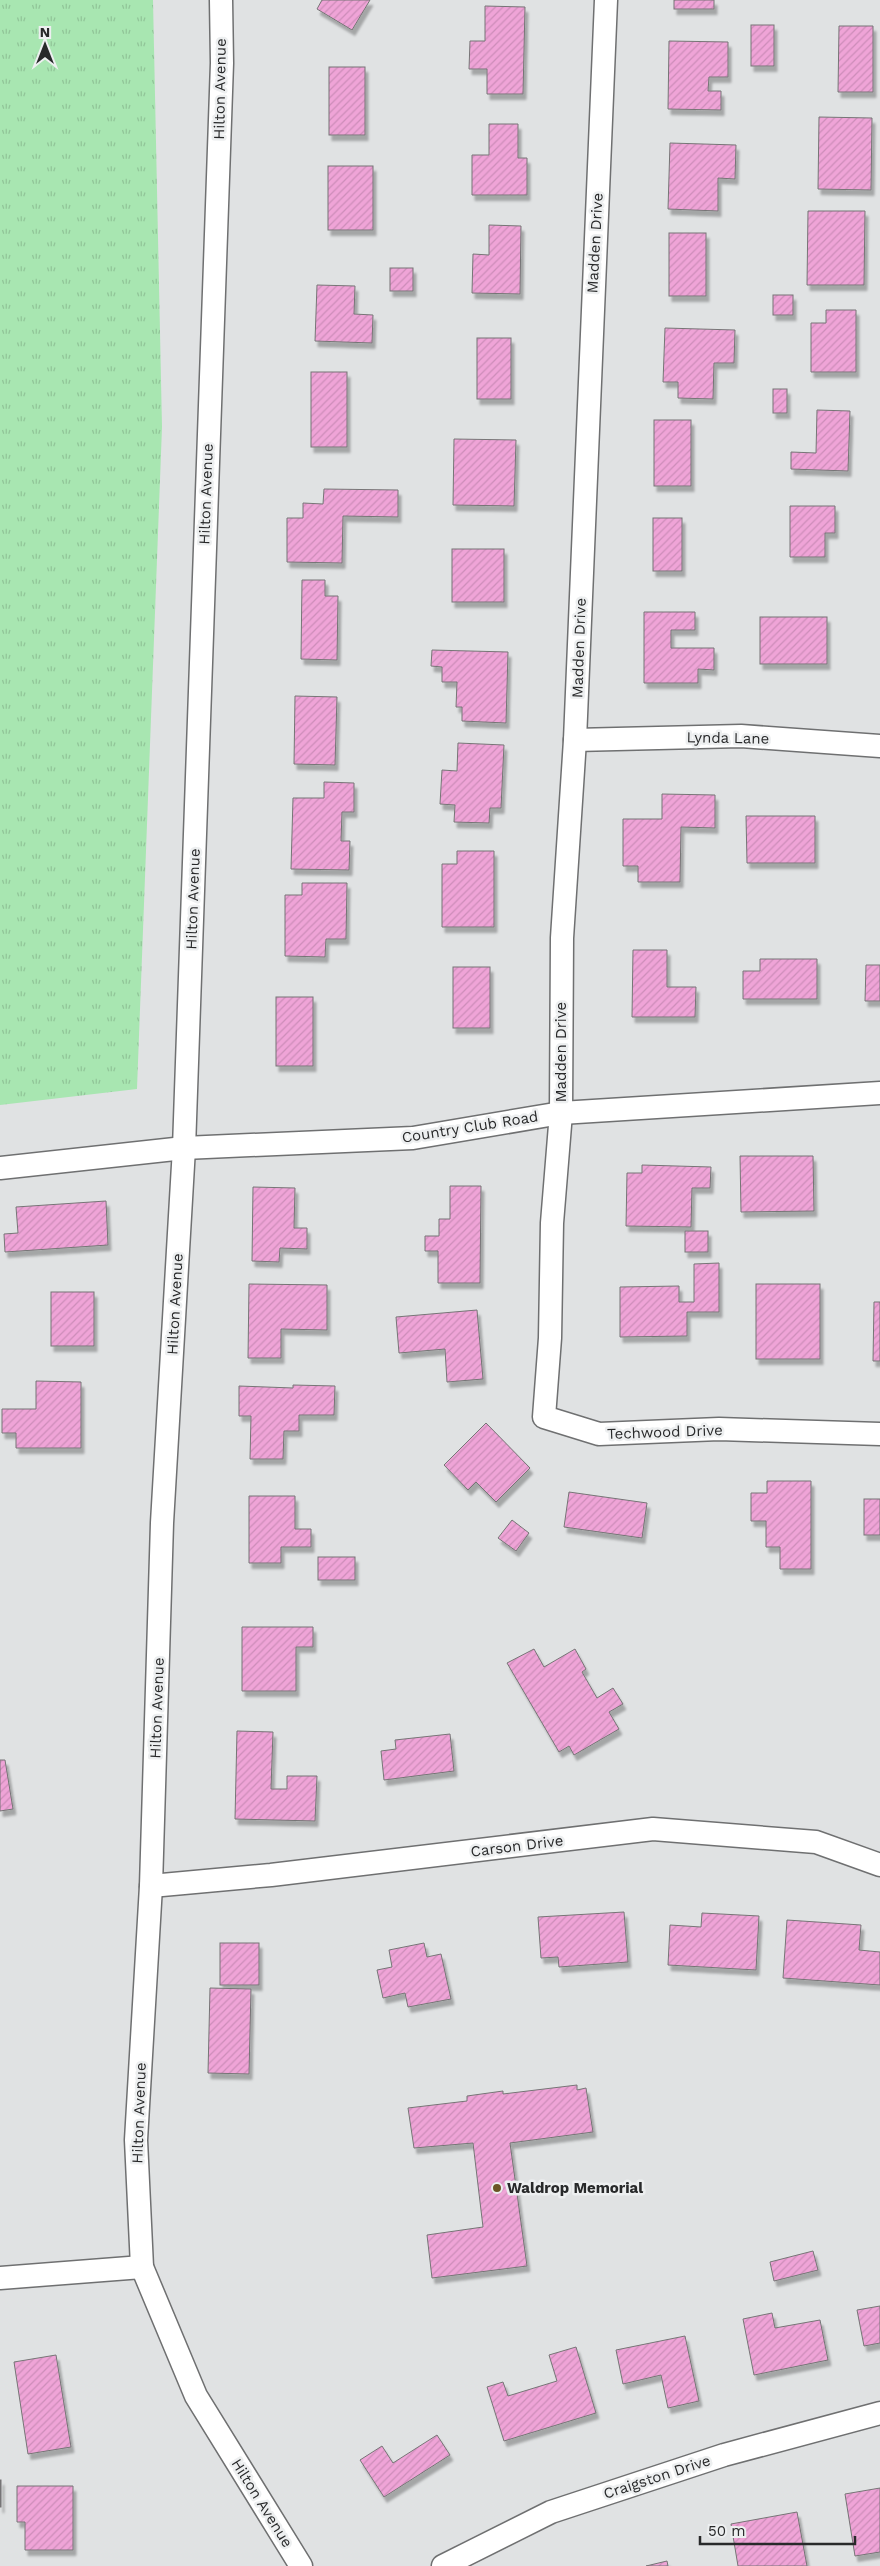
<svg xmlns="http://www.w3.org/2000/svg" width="880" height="2566" font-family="'Work Sans',sans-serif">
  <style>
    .grass { fill: url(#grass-tufts) }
    .building { fill: url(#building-hatch); stroke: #767576; filter: url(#shadow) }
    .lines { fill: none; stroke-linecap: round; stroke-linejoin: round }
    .minor-casing { stroke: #6f7071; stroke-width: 25 }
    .minor { stroke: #fff; stroke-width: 22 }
    .poi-dot { fill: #6a5424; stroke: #edeff0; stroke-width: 2 }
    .labels { text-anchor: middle; stroke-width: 5; stroke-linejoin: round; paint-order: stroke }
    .street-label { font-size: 15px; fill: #28292a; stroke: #edeff0 }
    .poi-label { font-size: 15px; font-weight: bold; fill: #28292a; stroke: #edeff0; text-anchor: start }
  </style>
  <defs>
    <pattern id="grass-tufts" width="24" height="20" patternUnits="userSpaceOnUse" patternTransform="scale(1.25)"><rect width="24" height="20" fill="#a8e6b1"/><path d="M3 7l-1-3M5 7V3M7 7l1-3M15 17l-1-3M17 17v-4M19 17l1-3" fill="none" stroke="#91c598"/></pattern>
    <pattern id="building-hatch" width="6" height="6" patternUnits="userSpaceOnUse" patternTransform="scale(1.25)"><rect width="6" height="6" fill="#efa4d7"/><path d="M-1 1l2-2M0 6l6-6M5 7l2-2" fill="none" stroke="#cd8db9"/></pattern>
    <filter id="shadow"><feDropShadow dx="3" dy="5.5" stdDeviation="1" flood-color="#0004"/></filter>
  </defs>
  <rect width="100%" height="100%" fill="#e0e2e3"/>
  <path class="grass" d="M0 0H153L162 427 137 1089 0 1105Z"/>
  <g class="building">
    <path d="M322 0H370L352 30 317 9Z"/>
    <rect x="674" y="0" width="40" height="9"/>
    <path d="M485 6 525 7 523 94H487V69H469L470 41H485Z"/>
    <rect x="751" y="25" width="23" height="41"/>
    <path d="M839 26H873V92H838Z"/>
    <path d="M669 41 728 42V77H709L708 91H721V110L668 109Z"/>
    <rect x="329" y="67" width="36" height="68"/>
    <path d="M819 117 872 118 871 190 818 189Z"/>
    <path d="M489 124H518V158H527V195H472V155H489Z"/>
    <path d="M670 143 736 145 735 179 718 178V211L668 209Z"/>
    <rect x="328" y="166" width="45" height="64"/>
    <path d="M808 211H865L864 285H807Z"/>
    <path d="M489 225 521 226 520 294 472 293 473 254 489 255Z"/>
    <rect x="669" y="233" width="37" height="63"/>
    <rect x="390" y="268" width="23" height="23"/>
    <path d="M317 285 355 286 354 314 373 315 372 343 315 341Z"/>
    <rect x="773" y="295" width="20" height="20"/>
    <path d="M826 310H856V372H811V323H826Z"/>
    <path d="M665 328 735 330 734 363H714L713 399 678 398V382H663Z"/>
    <rect x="477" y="338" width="34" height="61"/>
    <rect x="311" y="372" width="36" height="75"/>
    <rect x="773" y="389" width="14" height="24"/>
    <path d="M817 410 850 411 848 471 791 469V452L816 453Z"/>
    <rect x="654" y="420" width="37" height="66"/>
    <path d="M454 439 516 440 514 506 453 505Z"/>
    <path d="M324 489 398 490V517L343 516 342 563 287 562V518H303V503L323 504Z"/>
    <path d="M790 506H835V533H825V557H790Z"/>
    <rect x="653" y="518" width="29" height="53"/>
    <rect x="452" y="549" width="52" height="53"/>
    <path d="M302 580H325V596H338L337 660 301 659Z"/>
    <path d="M644 612H695V630H671V648H714V670L698 669V683H644Z"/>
    <rect x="760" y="617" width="67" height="47"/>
    <path d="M432 650 508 652 506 723 462 721V707H456L457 682H442V667L431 666Z"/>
    <path d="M295 696 337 697 335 765 294 764Z"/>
    <path d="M458 743 504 745 501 808H490L489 823 454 822 455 805 440 804 442 770 457 771Z"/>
    <path d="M324 782 354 783V812H342L341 841H350L349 870 291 869 293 798H324Z"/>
    <path d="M662 794 715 795V828L681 827 680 882H638V866H623V819H662Z"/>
    <path d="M746 816H815V863H747Z"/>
    <path d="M457 851H494V927H442V864H457Z"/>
    <path d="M302 883H347L346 939H326L325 957 285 956V895H302Z"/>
    <path d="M633 950H667V987H696L695 1017H632Z"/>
    <path d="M760 959H817V999H743V971H760Z"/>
    <path d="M866 965H880V1001H865Z"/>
    <rect x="453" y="967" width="37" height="61"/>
    <rect x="276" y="997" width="37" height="69"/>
    <path d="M740 1156H813L814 1211 741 1212Z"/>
    <path d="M642 1165 711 1167 710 1188H692L691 1227 626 1226 627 1173H642Z"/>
    <path d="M450 1186H481L480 1283H438V1251H425V1236H439V1219H450Z"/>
    <path d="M253 1187 295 1188 294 1228H307V1249L280 1248 279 1262 252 1261Z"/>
    <path d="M106 1201 108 1245 5 1252 4 1234 18 1233 16 1207Z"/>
    <rect x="685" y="1231" width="23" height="21"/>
    <path d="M719 1263V1312H687V1336L620 1337V1287L679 1286V1302H694V1264Z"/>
    <path d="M249 1284 327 1285V1330L281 1329V1358H248Z"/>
    <rect x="756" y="1284" width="64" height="75"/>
    <rect x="51" y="1292" width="43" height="54"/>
    <path d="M874 1302H880V1361H873Z"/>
    <path d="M477 1310 483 1379 447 1382 445 1349 399 1353 396 1317Z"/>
    <path d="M36 1381 81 1382V1448H16V1433H2V1409H36Z"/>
    <path d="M293 1385 335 1386 334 1415H299V1431H284L283 1459H250L251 1416H239V1386L293 1388Z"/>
    <path d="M486 1423 530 1468 496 1502 476 1482 468 1490 444 1465Z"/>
    <path d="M767 1481H811V1569H780V1547H766V1521H751V1493H767Z"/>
    <path d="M569 1492 647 1503 642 1538 564 1527Z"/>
    <path d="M249 1496H295V1529H311V1547H281V1563H249Z"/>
    <rect x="864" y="1499" width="16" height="36"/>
    <path d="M512 1520 529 1533 516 1551 498 1538Z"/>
    <rect x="318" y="1557" width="37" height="23"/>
    <path d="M242 1627H313V1647H296V1691H242Z"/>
    <path d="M534 1649 544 1667 575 1649 586 1669 582 1672 597 1698 613 1688 623 1704 609 1712 619 1729 574 1755 569 1746 559 1752 507 1663Z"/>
    <path d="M237 1731 273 1732 271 1789H287V1776H317L315 1821 235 1819Z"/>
    <path d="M450 1734 454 1771 384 1780 381 1751 396 1749 395 1740Z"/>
    <path d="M0 1760H5L13 1809 0 1811Z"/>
    <path d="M624 1912 628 1962 559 1967 558 1957 541 1958 538 1917Z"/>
    <path d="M702 1913 759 1916 756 1970 668 1965 670 1925 701 1927Z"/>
    <path d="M787 1920 861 1925 859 1950 880 1952V1985L783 1978Z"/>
    <rect x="220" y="1943" width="39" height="42"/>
    <path d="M424 1943 427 1957 441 1954 451 1999 408 2007 405 1993 383 1998 377 1970 392 1967 389 1950Z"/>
    <path d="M210 1988 251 1989 249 2074 208 2073Z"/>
    <path d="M577 2085V2090L586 2088 593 2132 510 2143 527 2266 432 2278 427 2235 483 2227 473 2143 414 2148 408 2108 467 2101V2096L503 2091V2094Z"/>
    <path d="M813 2251 818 2270 774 2281 770 2262Z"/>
    <path d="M880 2306V2343L864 2346 857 2310Z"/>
    <path d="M772 2313 775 2328 820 2320 828 2360 754 2375 743 2319Z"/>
    <path d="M685 2336 699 2401 668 2408 661 2375 623 2384 616 2350Z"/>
    <path d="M576 2347 596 2413 504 2441 487 2387 503 2382 508 2396 557 2381 549 2355Z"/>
    <path d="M56 2355 71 2447 28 2454 14 2362Z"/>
    <path d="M437 2435 450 2455 384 2497 360 2460 382 2446 393 2463Z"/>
    <rect x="0" y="2480" width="1" height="27"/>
    <path d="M17 2486H73V2550H25V2522H17Z"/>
    <path d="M880 2488V2552L855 2556 845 2494Z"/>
    <path d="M797 2512 807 2566H738L731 2524Z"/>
    <path d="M667 2561 668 2566H646Z"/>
  </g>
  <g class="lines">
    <g class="minor-casing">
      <g id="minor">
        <path d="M221 0 222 63 184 1148 162 1523 151 1886 136 2140 142 2267 196 2396 301 2566"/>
        <path d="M606 0 575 740 562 938 561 1113 552 1223 550 1338 544 1417 599 1434 719 1429 880 1434"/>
        <path d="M575 740 741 736 880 746"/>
        <path d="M0 1168 184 1148 413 1138 561 1113 880 1093"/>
        <path d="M151 1886 271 1875 653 1829 816 1842 880 1865"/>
        <path d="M0 2278 142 2267"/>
        <path d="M443 2566 551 2512 724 2455 880 2413"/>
      </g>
    </g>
    <use href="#minor" class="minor"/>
  </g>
  <circle class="poi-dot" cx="497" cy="2188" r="5"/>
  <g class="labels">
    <g class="street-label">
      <text transform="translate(220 89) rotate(-89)" y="5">Hilton Avenue</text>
      <text transform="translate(595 243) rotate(-87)" y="5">Madden Drive</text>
      <text transform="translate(206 494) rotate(-88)" y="5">Hilton Avenue</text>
      <text transform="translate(579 648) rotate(-88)" y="5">Madden Drive</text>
      <text transform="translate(728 738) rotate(1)" y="5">Lynda Lane</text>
      <text transform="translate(193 899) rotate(-88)" y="5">Hilton Avenue</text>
      <text transform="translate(561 1052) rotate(-90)" y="5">Madden Drive</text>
      <text transform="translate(470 1127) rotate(-9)" y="5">Country Club Road</text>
      <text transform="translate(175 1304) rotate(-87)" y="5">Hilton Avenue</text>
      <text transform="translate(665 1432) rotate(-2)" y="5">Techwood Drive</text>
      <text transform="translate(157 1708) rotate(-88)" y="5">Hilton Avenue</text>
      <text transform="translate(517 1846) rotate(-7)" y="5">Carson Drive</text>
      <text transform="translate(139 2113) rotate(-88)" y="5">Hilton Avenue</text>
      <text transform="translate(657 2477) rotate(-18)" y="5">Craigston Drive</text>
      <text transform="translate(262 2503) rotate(58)" y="5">Hilton Avenue</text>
    </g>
    <g class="poi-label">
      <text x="507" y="2193">Waldrop Memorial</text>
    </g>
  </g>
  <g transform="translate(45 45)" stroke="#edeff0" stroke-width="4" paint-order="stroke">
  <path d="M0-4L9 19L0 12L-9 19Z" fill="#28292a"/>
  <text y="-8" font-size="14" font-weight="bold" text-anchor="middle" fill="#28292a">N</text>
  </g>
  <path d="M700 2536v8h155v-8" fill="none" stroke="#28292a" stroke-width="2.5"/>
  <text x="708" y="2536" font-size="15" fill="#28292a" stroke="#edeff0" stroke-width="4" paint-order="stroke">50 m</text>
</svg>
